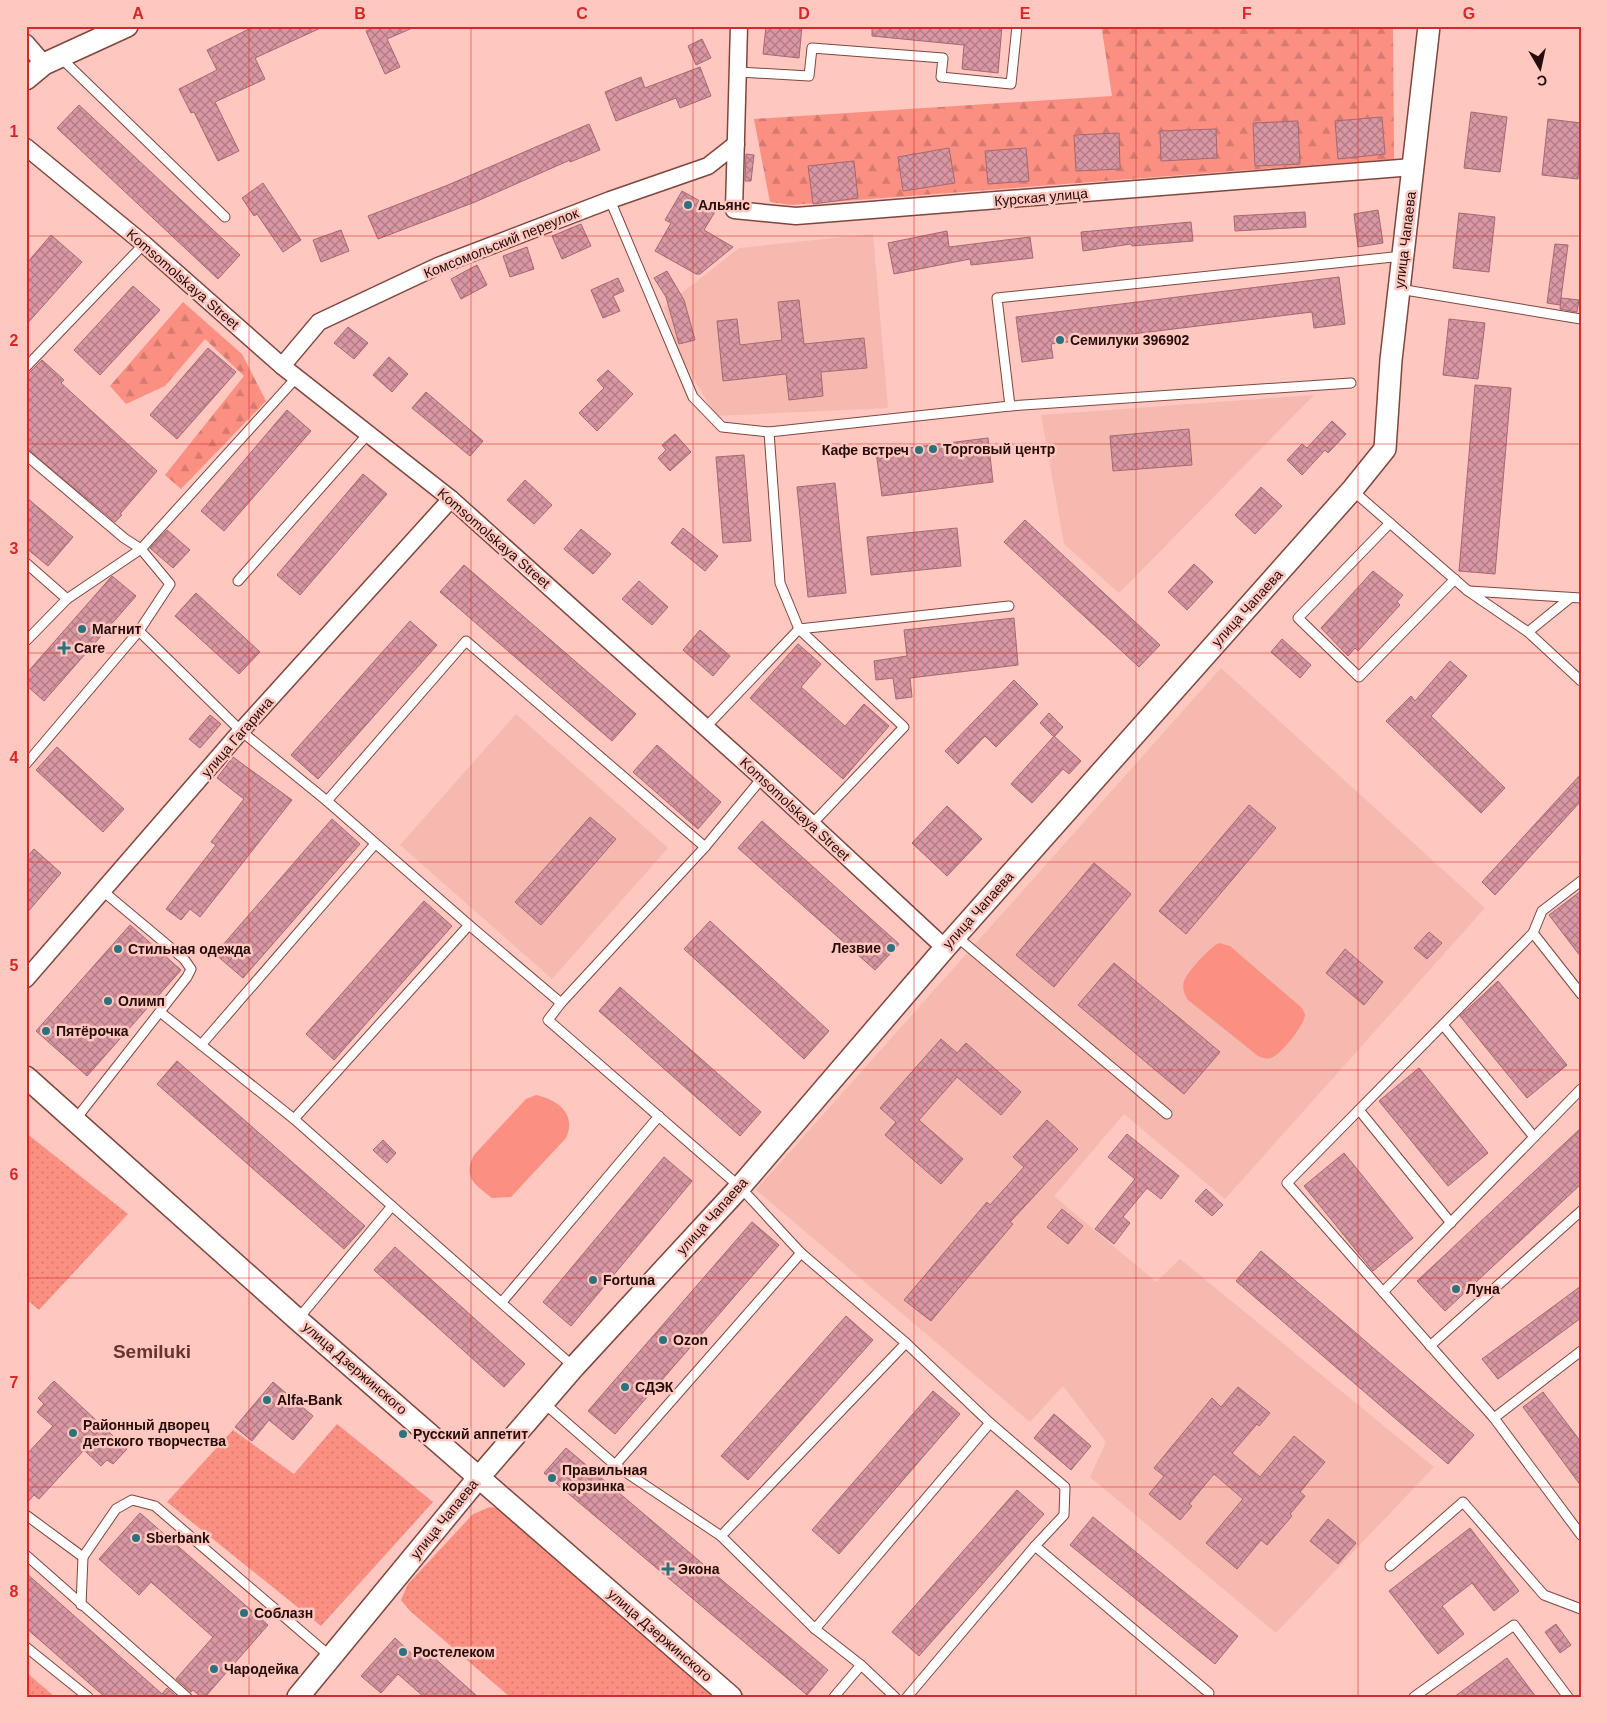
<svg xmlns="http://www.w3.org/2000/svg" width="1607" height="1723" font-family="Arial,sans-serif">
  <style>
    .built { fill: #f6b9b0 }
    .forest { fill: url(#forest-firs) }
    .park { fill: url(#park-dots) }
    .garden { fill: #fa8f82 }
    .building { fill: url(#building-cross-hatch); stroke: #a66873 }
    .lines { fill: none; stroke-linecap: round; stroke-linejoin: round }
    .service-casing { stroke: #7f463e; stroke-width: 11 }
    .minor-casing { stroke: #7f463e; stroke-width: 19 }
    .tertiary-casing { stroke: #7f463e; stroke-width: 24 }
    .service { stroke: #fff; stroke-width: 9 }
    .minor { stroke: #fff; stroke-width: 16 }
    .tertiary { stroke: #fff; stroke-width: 21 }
    .grid { fill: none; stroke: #d62828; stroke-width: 1; stroke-opacity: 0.55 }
    .poi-dot { fill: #2a727c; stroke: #fec7bf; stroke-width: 2 }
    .labels { text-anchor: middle; stroke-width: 5; stroke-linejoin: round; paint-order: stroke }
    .street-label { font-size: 14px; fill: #240d0b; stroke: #fec7bf }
    .poi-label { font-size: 14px; font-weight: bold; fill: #240d0b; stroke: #fec7bf; text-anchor: start }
    .district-label { font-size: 19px; font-weight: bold; fill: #6a332c; stroke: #fec7bf }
    .neatline { fill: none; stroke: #d62828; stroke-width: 2 }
    .grid-label { font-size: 16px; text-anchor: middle; font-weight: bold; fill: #d62828 }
  </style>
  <defs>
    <pattern id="forest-firs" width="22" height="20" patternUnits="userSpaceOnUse" patternTransform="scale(1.25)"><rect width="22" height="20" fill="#fa8f82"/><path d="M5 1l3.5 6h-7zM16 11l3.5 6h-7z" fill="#d67a6f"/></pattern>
    <pattern id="park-dots" width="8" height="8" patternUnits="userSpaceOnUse" patternTransform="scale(1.25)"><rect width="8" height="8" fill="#fa8f82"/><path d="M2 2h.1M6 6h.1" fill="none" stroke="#d67a6f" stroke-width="1.8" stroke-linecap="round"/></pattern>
    <pattern id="building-cross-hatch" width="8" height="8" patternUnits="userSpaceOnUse" patternTransform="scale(1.25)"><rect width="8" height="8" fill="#d897a2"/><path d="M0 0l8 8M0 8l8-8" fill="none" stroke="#af7a82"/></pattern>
  </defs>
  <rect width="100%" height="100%" fill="#fec7bf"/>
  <g class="built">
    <path d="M873 234 888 408 716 416 674 346 664 307 739 248Z"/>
    <path d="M1314 395 1119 593 1064 544 1041 415Z"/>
    <path d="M1221 668 1485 908 1225 1199 1124 1114 1054 1196 1156 1282 1180 1259 1434 1467 1276 1633 1090 1477 1106 1442 1063 1386 1030 1422 756 1190Z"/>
    <path d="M516 714 668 848 552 979 400 845Z"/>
  </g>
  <g class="forest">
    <path d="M1104 26H1393L1394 159 791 205 770 202 754 119 1112 96 1102 30Z"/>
    <path d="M183 302 242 354 266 401 181 489 165 475 244 376 205 339 165 386 126 404 110 386Z"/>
  </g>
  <g class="park">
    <path d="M26 1133 128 1214 39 1310 26 1299Z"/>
    <path d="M337 1424 433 1502 321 1626 167 1502 233 1430 294 1474Z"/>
    <path d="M490 1507 506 1510 714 1697H510L410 1611 401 1600 408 1584 473 1514Z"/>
    <path d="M26 1672 55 1697H26Z"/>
  </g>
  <g class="garden">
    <path d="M1219 943 1230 946 1302 1008 1305 1014C1306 1023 1282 1053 1273 1057 1268 1060 1263 1058 1258 1056L1188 1000C1184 994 1182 988 1184 981 1188 971 1210 947 1219 943Z"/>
    <path d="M536 1095C558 1100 577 1114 566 1138L511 1197 492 1198C476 1185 462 1178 474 1155L526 1099Z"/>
  </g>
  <g class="building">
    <path d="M255 26H325L255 58 265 79 215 102 239 151 218 161 194 112 191 113 179 89 217 70 207 50Z"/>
    <path d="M377 26H417L387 39 400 67 385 74 366 31Z"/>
    <path d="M766 26H802L799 58 763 54Z"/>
    <path d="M872 26H1002L998 73 962 69 964 45 872 36Z"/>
    <path d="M702 39 711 58 696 65 688 46Z"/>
    <path d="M700 67 711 96 680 108 676 98 616 121 605 92 641 77 645 88Z"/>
    <path d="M79 105 240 255 218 279 57 128Z"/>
    <path d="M1471 112 1507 117 1500 172 1464 168Z"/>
    <path d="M1382 117 1385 154 1338 159 1335 121Z"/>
    <path d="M1548 119 1581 123 1578 179 1542 175Z"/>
    <path d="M1298 121 1300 164 1255 166 1253 123Z"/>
    <path d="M589 124 600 150 570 162V160L475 202 378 239 368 216 448 185Z"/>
    <path d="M1216 129 1217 158 1161 161 1160 131Z"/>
    <path d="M1119 133 1120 169 1076 171 1074 135Z"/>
    <path d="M949 148 955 183 903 191 898 157Z"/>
    <path d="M1026 148 1029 181 988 184 985 151Z"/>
    <path d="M746 154 754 155 751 181H745Z"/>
    <path d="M854 161 858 198 813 204 808 166Z"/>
    <path d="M263 183 301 240 283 252 257 214 254 216 242 198Z"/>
    <path d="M682 191 716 210 704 230 733 247 700 274H696L655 251 671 223 665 220Z"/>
    <path d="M1378 210 1383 243 1358 247 1354 214Z"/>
    <path d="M1305 212 1306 227 1235 231 1234 216Z"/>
    <path d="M1459 213 1495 217 1489 272 1453 268Z"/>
    <path d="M1191 222 1193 241 1132 246 1131 244 1083 251 1081 232Z"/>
    <path d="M581 224 591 246 562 259 552 236Z"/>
    <path d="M341 230 349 251 321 262 313 240Z"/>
    <path d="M947 231 949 247 1030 237 1033 258 971 265 970 259 894 274 888 243Z"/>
    <path d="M51 235 82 262 26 325V264Z"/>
    <path d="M1555 244 1568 245 1560 305 1547 303Z"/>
    <path d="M527 247 534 269 510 277 503 256Z"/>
    <path d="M477 265 487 285 461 299 451 279Z"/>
    <path d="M667 271 684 300 695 340 679 344 666 297 654 278Z"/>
    <path d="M1339 277 1345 324 1314 328 1312 312 1051 344 1053 358 1022 362 1016 317Z"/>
    <path d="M618 278 624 291 613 296 620 311 603 318 591 290Z"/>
    <path d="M133 286 160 310 100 375 74 350Z"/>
    <path d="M1561 298 1579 300 1577 312 1560 309Z"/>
    <path d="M799 300 804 344 864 338 867 368 821 372 823 396 789 400 786 374 723 381 717 321 737 319 740 345 782 340 778 302Z"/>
    <path d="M1449 319 1485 323 1478 379 1443 375Z"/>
    <path d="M348 327 368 343 354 359 334 343Z"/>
    <path d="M208 348 236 372 177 439 150 415Z"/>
    <path d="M389 357 408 374 392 392 373 375Z"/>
    <path d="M42 360 64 380 61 383 157 471 120 514 122 515 115 522 26 448V376Z"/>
    <path d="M608 370 633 394 597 431 579 413 604 388 597 380Z"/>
    <path d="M1475 385 1511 388 1495 574 1459 571Z"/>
    <path d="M426 392 483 441 470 456 412 408Z"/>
    <path d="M287 410 311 431 224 531 201 511Z"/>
    <path d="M1332 421 1346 434 1328 453 1325 450 1302 475 1287 460 1302 444 1307 448Z"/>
    <path d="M1189 429 1192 465 1113 471 1110 436Z"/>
    <path d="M675 434 691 452 670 471 658 458 666 450 662 445Z"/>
    <path d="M988 438 993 482 882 496 876 452Z"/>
    <path d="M744 455 751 541 723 543 716 457Z"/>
    <path d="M363 474 387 494 300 595 277 575Z"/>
    <path d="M525 480 552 505 534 524 507 500Z"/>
    <path d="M835 483 846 593 808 597 797 487Z"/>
    <path d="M1261 487 1282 506 1255 534 1235 515Z"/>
    <path d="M26 497 73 537 48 566 26 548Z"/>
    <path d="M1025 520 1160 645 1139 667 1004 542Z"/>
    <path d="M683 528 718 556 705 571 671 543Z"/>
    <path d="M957 528 961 566 871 575 867 537Z"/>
    <path d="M581 529 611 554 593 574 564 549Z"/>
    <path d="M167 530 190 550 173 568 150 548Z"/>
    <path d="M1194 564 1213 582 1187 610 1168 592Z"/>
    <path d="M464 565 636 714 612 741 440 592Z"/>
    <path d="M1373 571 1403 595 1397 602 1400 605 1358 651 1355 648 1348 656 1321 628Z"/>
    <path d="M112 576 136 596 44 701 26 685V674Z"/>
    <path d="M639 581 668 607 652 625 622 599Z"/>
    <path d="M196 593 260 652 239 674 175 616Z"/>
    <path d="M1014 618 1018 665 910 678 912 697 896 699 893 678 876 680 874 661 907 656 904 630Z"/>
    <path d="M410 621 437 645 318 779 291 755Z"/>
    <path d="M700 630 730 656 713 676 683 650Z"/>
    <path d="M1282 639 1311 665 1300 678 1271 652Z"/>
    <path d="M798 644 821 664 801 687 845 726 864 704 889 726 843 779 750 698Z"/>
    <path d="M1450 661 1467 676 1431 716 1505 788 1481 813 1386 721 1411 696 1415 701Z"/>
    <path d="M1014 680 1038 704 996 747 985 736 958 764 945 751Z"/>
    <path d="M1049 713 1063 727 1054 737 1040 723Z"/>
    <path d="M210 715 221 724 200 748 189 739Z"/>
    <path d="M1054 736 1081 761 1069 774 1063 769 1032 803 1011 784Z"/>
    <path d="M657 745 721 802 698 829 633 772Z"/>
    <path d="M57 747 124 809 103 832 36 770Z"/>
    <path d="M233 757 292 800 200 917 190 909 181 920 166 909 216 845 211 842 244 799 217 778Z"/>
    <path d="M1581 774V801L1495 895 1482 882Z"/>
    <path d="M1249 805 1276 828 1186 934 1159 911Z"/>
    <path d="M947 806 982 839 947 876 912 843Z"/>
    <path d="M590 817 616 839 541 925 515 902Z"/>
    <path d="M332 819 360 844 243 978 215 954Z"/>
    <path d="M762 821 899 944 875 970 738 848Z"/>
    <path d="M34 849 61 873 26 914V858Z"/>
    <path d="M1094 863 1131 894 1054 987 1016 955Z"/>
    <path d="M1581 891V957L1549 915Z"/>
    <path d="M424 901 452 926 334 1060 306 1034Z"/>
    <path d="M710 921 829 1031 804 1059 684 949Z"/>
    <path d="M130 925 181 970 87 1076 36 1031Z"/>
    <path d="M1429 932 1442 943 1427 959 1414 948Z"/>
    <path d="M1345 949 1383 982 1364 1005 1326 973Z"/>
    <path d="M1114 963 1220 1052 1184 1094 1078 1005Z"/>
    <path d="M1498 981 1567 1065 1527 1098 1460 1016Z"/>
    <path d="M620 987 761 1112 740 1136 599 1011Z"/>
    <path d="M941 1039 957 1053 966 1043 1021 1092 1001 1115 957 1077 919 1120 963 1159 941 1184 885 1135 896 1122 880 1108Z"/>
    <path d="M177 1061 365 1226 344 1249 157 1084Z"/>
    <path d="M1419 1068 1488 1153 1448 1186 1379 1101Z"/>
    <path d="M1047 1120 1078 1149 1010 1222 1013 1224 931 1321 904 1300 987 1202 990 1205 1024 1167 1013 1157Z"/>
    <path d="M1581 1128V1184L1445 1311 1417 1281Z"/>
    <path d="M1127 1134 1179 1176 1161 1199 1147 1188 1123 1217 1130 1223 1114 1244 1095 1229 1135 1179 1108 1157Z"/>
    <path d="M383 1140 396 1153 387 1163 373 1150Z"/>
    <path d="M1344 1153 1413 1238 1373 1271 1304 1186Z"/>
    <path d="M664 1157 692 1181 571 1326 543 1302Z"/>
    <path d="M1206 1189 1223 1205 1212 1216 1195 1201Z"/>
    <path d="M1062 1209 1083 1226 1068 1244 1047 1227Z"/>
    <path d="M752 1222 779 1245 615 1434 588 1411Z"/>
    <path d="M395 1247 525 1364 504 1387 374 1270Z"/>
    <path d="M1261 1251 1474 1435 1448 1464 1236 1281Z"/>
    <path d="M1581 1286V1318L1498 1379 1482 1359Z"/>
    <path d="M846 1316 873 1340 748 1480 721 1456Z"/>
    <path d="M54 1381 127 1449 113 1464 107 1460 101 1466 84 1450 39 1499 34 1495 26 1504V1455L53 1426 37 1412 44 1404 38 1398Z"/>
    <path d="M273 1382 313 1416 293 1440 269 1420 252 1441 235 1427Z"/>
    <path d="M1238 1387 1270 1413 1259 1426 1257 1424 1232 1453 1260 1477 1294 1436 1325 1462 1300 1492 1305 1496 1290 1514 1292 1516 1267 1545 1261 1540 1237 1569 1206 1543 1243 1499 1214 1474 1189 1504 1192 1506 1180 1520 1149 1494 1164 1476 1154 1468 1212 1398 1221 1407Z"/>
    <path d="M933 1391 960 1414 839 1554 812 1530Z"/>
    <path d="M1543 1392 1581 1442V1486L1523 1407Z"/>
    <path d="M1054 1414 1091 1446 1071 1470 1034 1438Z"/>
    <path d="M566 1448 828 1670 807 1695 544 1473Z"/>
    <path d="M1017 1490 1044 1514 919 1656 892 1632Z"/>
    <path d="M140 1513 268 1625 205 1697H201L193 1690 191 1692 176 1679 213 1637 151 1582 139 1595 99 1559Z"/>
    <path d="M1093 1517 1238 1636 1215 1664 1070 1545Z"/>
    <path d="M1328 1519 1356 1543 1338 1564 1310 1541Z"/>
    <path d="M1470 1528 1519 1591 1494 1611 1472 1583 1442 1606 1464 1634 1438 1654 1389 1591Z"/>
    <path d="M26 1573 162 1694 167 1688 177 1697H105L26 1628Z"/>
    <path d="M1556 1624 1571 1645 1560 1653 1545 1632Z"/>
    <path d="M395 1638 414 1656 422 1647 478 1697H424L398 1674 381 1693 361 1676Z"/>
    <path d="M1507 1658 1536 1697H1454Z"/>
  </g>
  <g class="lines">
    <g class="service-casing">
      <g id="service">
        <path d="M60 57 225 217"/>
        <path d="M739 72 809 76 812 48 943 58 941 77 1011 84 1017 26"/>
        <path d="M610 200 693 397 722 427 769 432 1010 406"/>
        <path d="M1399 289 1581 319"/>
        <path d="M26 367 144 244"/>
        <path d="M1351 383 1010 406 997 298 1403 256"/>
        <path d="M769 432 780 583 799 629 1009 606"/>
        <path d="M26 455 124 538 141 549 170 584 139 631 241 731 327 801 469 925 294 1119"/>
        <path d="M1352 490 1468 591 1528 632 1581 681"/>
        <path d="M1390 523 1298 618 1359 677 1455 579"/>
        <path d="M26 563 67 599"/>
        <path d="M238 581 368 434"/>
        <path d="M1469 591 1581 598"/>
        <path d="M1528 632 1570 598"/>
        <path d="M26 641 67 599 141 549 296 378"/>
        <path d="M706 727 799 629 904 727 812 824"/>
        <path d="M26 764 139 631"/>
        <path d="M762 778 705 847 561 1003 548 1020 740 1187 801 1253 906 1343 990 1423"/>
        <path d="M327 801 466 641 705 847"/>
        <path d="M469 925 561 1003"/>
        <path d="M1533 933 1581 994"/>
        <path d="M956 936 1167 1114"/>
        <path d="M160 1012 294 1119 392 1206"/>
        <path d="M1443 1025 1534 1137"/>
        <path d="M201 1045 375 844"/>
        <path d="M1359 1110 1451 1223"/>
        <path d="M75 1120 187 977 191 969 184 959 104 892"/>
        <path d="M1383 1292 1581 1089"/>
        <path d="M502 1302 659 1116"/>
        <path d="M298 1319 392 1206 574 1367"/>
        <path d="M1430 1346 1581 1211"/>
        <path d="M1581 1351 1494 1418 1581 1535"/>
        <path d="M544 1403 615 1465 721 1536 815 1629 861 1665 834 1697"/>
        <path d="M1494 1418 1287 1183 1533 933 1542 911 1581 881"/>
        <path d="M615 1465 801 1253"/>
        <path d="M26 1515 83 1557 116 1509 132 1500 155 1506 331 1657"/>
        <path d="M721 1536 906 1343"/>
        <path d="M26 1555 187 1697"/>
        <path d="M1390 1566 1463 1502 1544 1595 1581 1609"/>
        <path d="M81 1605 83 1557"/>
        <path d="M815 1629 990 1423 1065 1487 1064 1515 1035 1546"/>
        <path d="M26 1647 88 1697"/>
        <path d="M861 1665 895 1697"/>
        <path d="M907 1697 1035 1546 1209 1693"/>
        <path d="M1414 1697 1514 1625 1568 1697"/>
      </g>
    </g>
    <g class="minor-casing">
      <g id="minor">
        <path d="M739 26 734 210 796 216 1413 167"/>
        <path d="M26 43 44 64"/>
        <path d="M26 147 144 244 282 366 451 499 762 778 945 948"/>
        <path d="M282 366 319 322 438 266 610 200 708 166 736 144"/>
        <path d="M26 979 241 731 451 499"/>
      </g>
    </g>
    <g class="tertiary-casing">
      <g id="tertiary">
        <path d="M26 79 44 64 127 26"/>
        <path d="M26 1077 298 1320 731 1697"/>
        <path d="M298 1697 480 1476 574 1367 740 1187 945 948 1352 490 1385 449 1391 360 1429 26"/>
      </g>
    </g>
    <use href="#service" class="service"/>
    <use href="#minor" class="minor"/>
    <use href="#tertiary" class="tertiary"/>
  </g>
  <path class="grid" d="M249 26V1697M471 26V1697M693 26V1697M914 26V1697M1136 26V1697M1358 26V1697M26 236H1581M26 444H1581M26 653H1581M26 862H1581M26 1070H1581M26 1278H1581M26 1487H1581"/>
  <g class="poi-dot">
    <circle cx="688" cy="205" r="5"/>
    <circle cx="1060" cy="340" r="5"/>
    <circle cx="933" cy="449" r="5"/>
    <circle cx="919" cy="450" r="5"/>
    <circle cx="82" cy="629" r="5"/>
    <path d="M61.5 640.5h5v5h5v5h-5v5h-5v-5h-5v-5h5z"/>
    <circle cx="891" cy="948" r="5"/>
    <circle cx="118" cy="949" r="5"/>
    <circle cx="108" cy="1001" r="5"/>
    <circle cx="46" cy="1031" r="5"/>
    <circle cx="593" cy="1280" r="5"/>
    <circle cx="1456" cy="1289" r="5"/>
    <circle cx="663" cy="1340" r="5"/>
    <circle cx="625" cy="1387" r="5"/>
    <circle cx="267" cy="1400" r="5"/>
    <circle cx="73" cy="1433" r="5"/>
    <circle cx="403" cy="1434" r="5"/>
    <circle cx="552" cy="1478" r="5"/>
    <circle cx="136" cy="1538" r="5"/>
    <path d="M665.5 1561.5h5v5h5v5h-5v5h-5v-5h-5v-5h5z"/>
    <circle cx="244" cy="1613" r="5"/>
    <circle cx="403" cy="1652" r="5"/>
    <circle cx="214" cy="1669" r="5"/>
  </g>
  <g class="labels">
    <g class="street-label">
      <text transform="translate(1041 197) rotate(-5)" y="5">Курская улица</text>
      <text transform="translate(1405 240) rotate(-83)" y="5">улица Чапаева</text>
      <text transform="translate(501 243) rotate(-22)" y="5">Комсомольский переулок</text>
      <text transform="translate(183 279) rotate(41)" y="5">Komsomolskaya Street</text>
      <text transform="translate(494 538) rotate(41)" y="5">Komsomolskaya Street</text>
      <text transform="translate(1247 608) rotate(-48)" y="5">улица Чапаева</text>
      <text transform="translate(237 737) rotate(-49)" y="5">улица Гагарина</text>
      <text transform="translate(795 809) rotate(43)" y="5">Komsomolskaya Street</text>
      <text transform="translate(978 910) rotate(-48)" y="5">улица Чапаева</text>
      <text transform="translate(712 1216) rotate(-48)" y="5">улица Чапаева</text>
      <text transform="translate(355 1368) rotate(41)" y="5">улица Дзержинского</text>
      <text transform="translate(444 1519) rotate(-51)" y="5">улица Чапаева</text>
      <text transform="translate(660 1635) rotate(41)" y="5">улица Дзержинского</text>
    </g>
    <g class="poi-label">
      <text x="698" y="210">Альянс</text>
      <text x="1070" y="345">Семилуки 396902</text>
      <text x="943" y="454">Торговый центр</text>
      <text x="909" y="455" text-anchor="end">Кафе встреч</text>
      <text x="92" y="634">Магнит</text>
      <text x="74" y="653">Care</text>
      <text x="881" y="953" text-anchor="end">Лезвие</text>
      <text x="128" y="954">Стильная одежда</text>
      <text x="118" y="1006">Олимп</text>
      <text x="56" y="1036">Пятёрочка</text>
      <text x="603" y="1285">Fortuna</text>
      <text x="1466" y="1294">Луна</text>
      <text x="673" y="1345">Ozon</text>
      <text x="635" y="1392">СДЭК</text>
      <text x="277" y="1405">Alfa-Bank</text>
      <text x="83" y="1430">Районный дворец<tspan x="83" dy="16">детского творчества</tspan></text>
      <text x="413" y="1439">Русский аппетит</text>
      <text x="562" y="1475">Правильная<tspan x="562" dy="16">корзинка</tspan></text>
      <text x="146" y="1543">Sberbank</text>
      <text x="678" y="1574">Экона</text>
      <text x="254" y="1618">Соблазн</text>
      <text x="413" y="1657">Ростелеком</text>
      <text x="224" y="1674">Чародейка</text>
    </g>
    <g class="district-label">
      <text x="152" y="1358">Semiluki</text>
    </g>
  </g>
  <rect width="1607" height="1723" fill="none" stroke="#fec7bf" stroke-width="55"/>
  <g transform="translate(1540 68) rotate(171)" stroke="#fec7bf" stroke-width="4" paint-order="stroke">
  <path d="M0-4L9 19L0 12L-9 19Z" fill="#240d0b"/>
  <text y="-8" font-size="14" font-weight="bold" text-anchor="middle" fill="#240d0b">С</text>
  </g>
  <rect x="28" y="28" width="1552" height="1668" class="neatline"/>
  <g class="grid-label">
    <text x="138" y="19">A</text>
    <text x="360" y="19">B</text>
    <text x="582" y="19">C</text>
    <text x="804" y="19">D</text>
    <text x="1025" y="19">E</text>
    <text x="1247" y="19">F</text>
    <text x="1469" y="19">G</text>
    <text x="14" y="137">1</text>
    <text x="14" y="346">2</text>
    <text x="14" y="554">3</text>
    <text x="14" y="763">4</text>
    <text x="14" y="971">5</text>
    <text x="14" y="1180">6</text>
    <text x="14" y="1388">7</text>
    <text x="14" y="1597">8</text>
  </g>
</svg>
